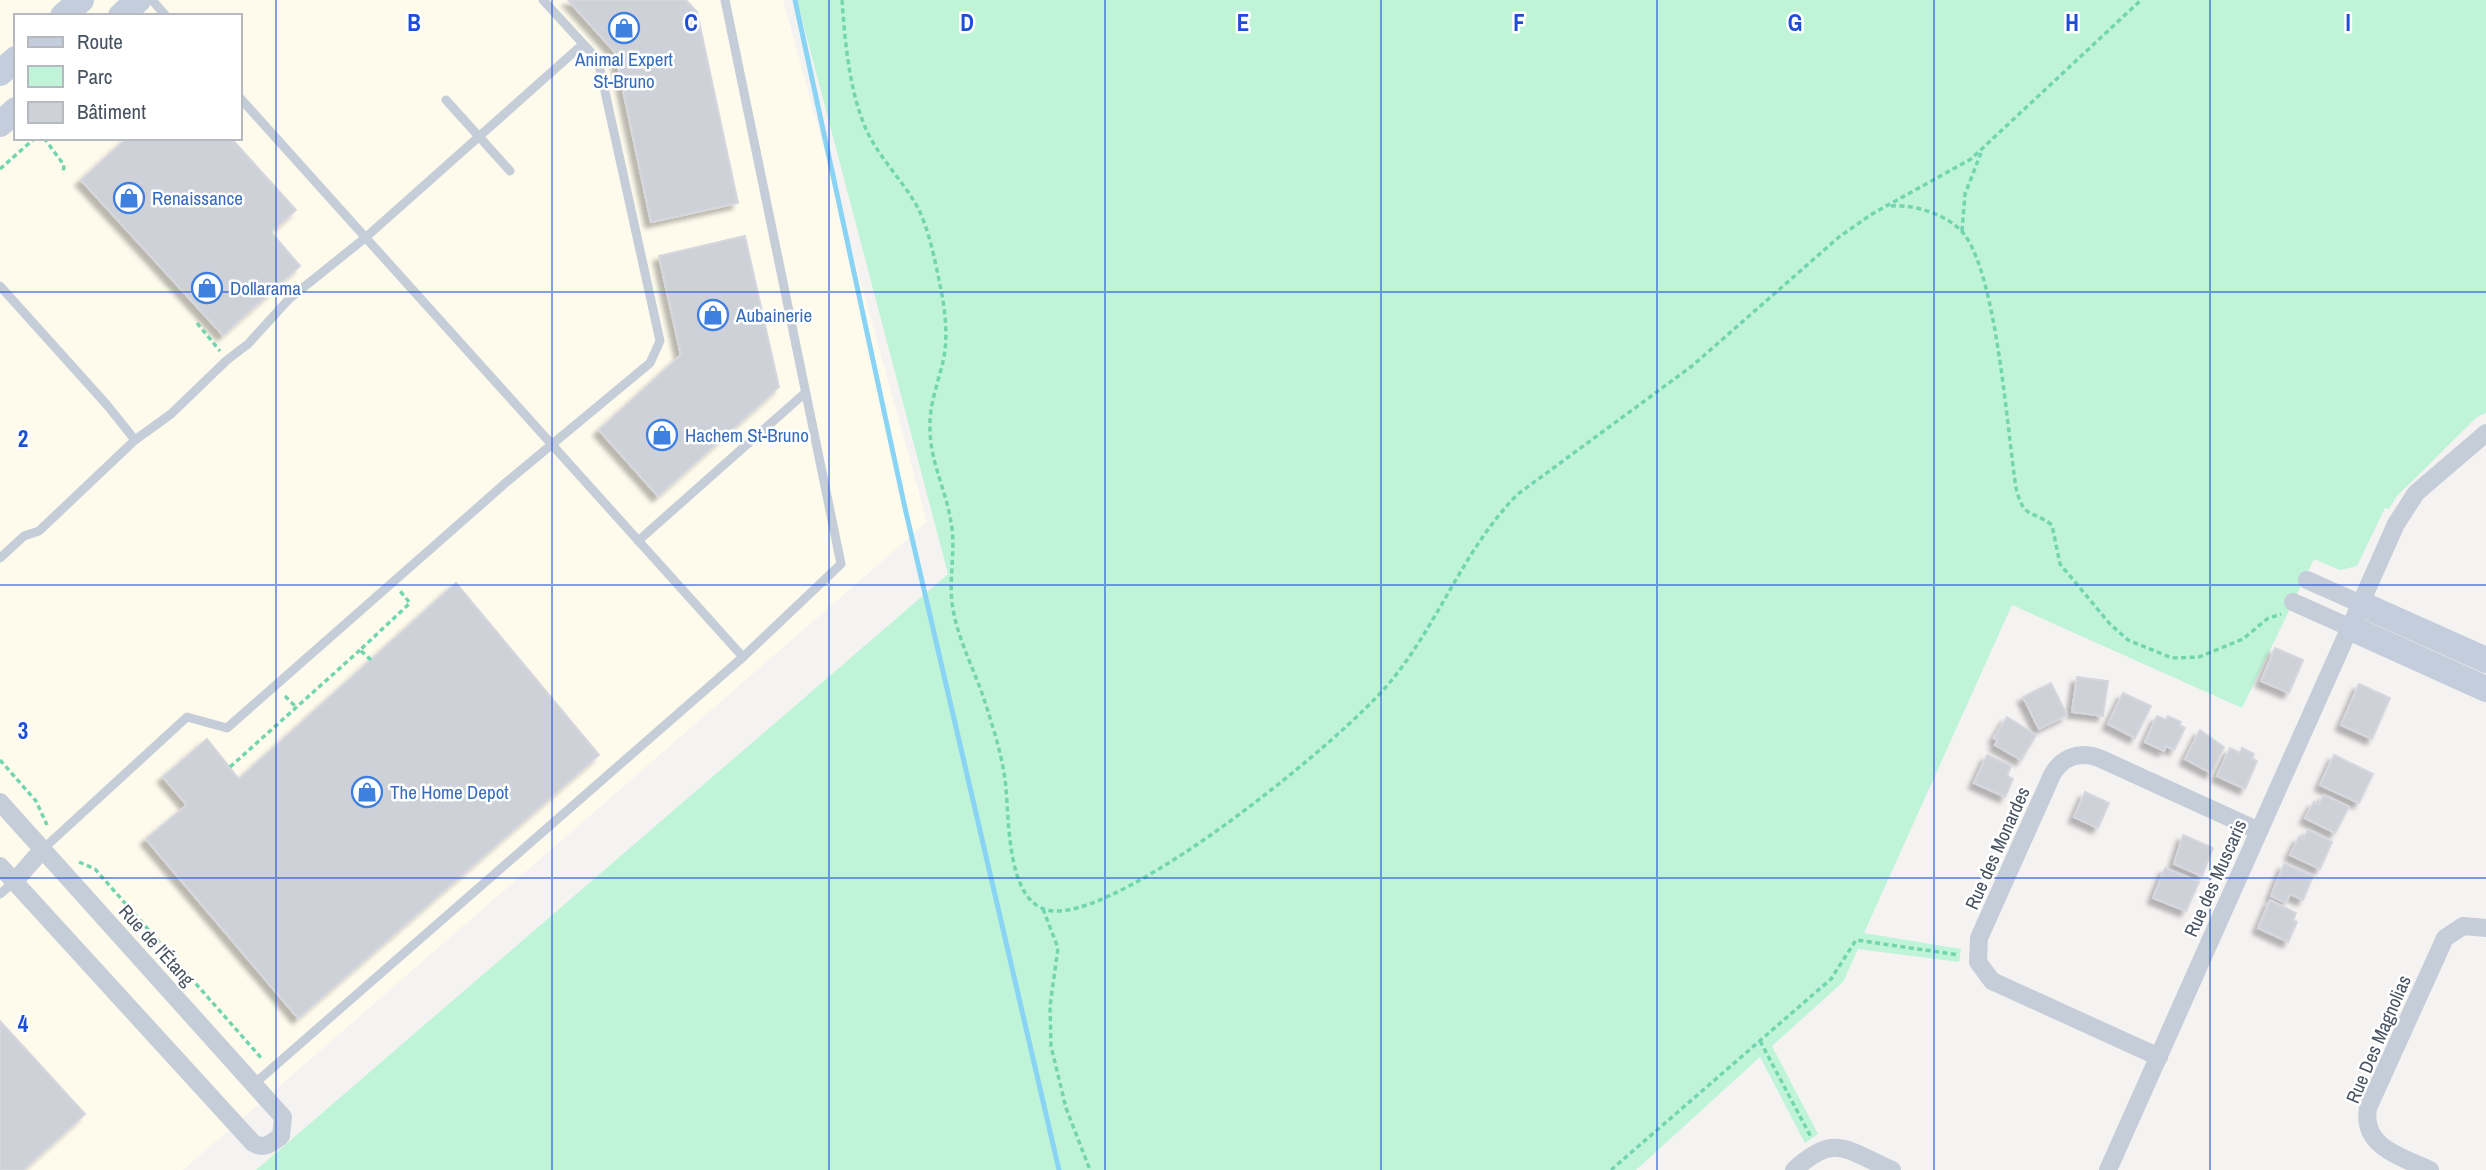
<svg xmlns="http://www.w3.org/2000/svg" width="2486" height="1170" font-family="'Archivo Narrow',sans-serif">
  <style>
    .commercial { fill: #fefbed; fill-rule: evenodd }
    .green { fill: #bff4d9 }
    .lines { fill: none; stroke-linecap: round; stroke-linejoin: round }
    .stream { stroke: #89d3f4; stroke-width: 5 }
    .building { fill: #ced1d8; stroke: #d6d7de; stroke-width: 2; filter: url(#shadow) }
    .path { stroke: #73d5af; stroke-width: 3.5; stroke-dasharray: 5 3.5; stroke-linecap: butt }
    .lane { stroke: #c5cdd8; stroke-width: 9 }
    .street { stroke: #c5cdd8; stroke-width: 18 }
    .secondary { stroke: #c4cddc; stroke-width: 26 }
    .grid { fill: none; stroke: #1d4ed8; stroke-width: 2; stroke-opacity: 0.55 }
    .labels { text-anchor: middle; stroke-width: 5; stroke-linejoin: round; paint-order: stroke }
    .shop-label { font-size: 19px; fill: #366cbe; stroke: #fff; text-anchor: start }
    .street-label { font-size: 19px; fill: #485362; stroke: #fff }
    .grid-label { font-size: 23px; text-anchor: middle; font-weight: bold; fill: #1d4ed8; stroke: #fff; stroke-width: 5; stroke-linejoin: round; paint-order: stroke }
  </style>
  <defs>
    <filter id="shadow"><feDropShadow dx="-5.5" dy="5.5" stdDeviation="2" flood-color="#0004"/></filter>
  </defs>
  <rect width="100%" height="100%" fill="#f5f2f2"/>
  <path class="commercial" d="M0 0H783L927 522 183 1170H0ZM16 16H240V138H16Z"/>
  <path class="green" d="M797 0H2486V413L2477 417 2397 496 2389 509 2385 508 2357 566 2340 570 2314 559 2242 708 2012 605 1864 933 1961 949 1959 962 1858 949 1843 982 1772 1046 1818 1134 1805 1143 1760 1057 1636 1170H256L948 574Z"/>
  <g class="lines">
    <path class="stream" d="M795 0 905 508 1059 1170"/>
  </g>
  <g class="building">
    <path d="M568 0H686L697 12 738 203 651 222 615 52Z"/>
    <path d="M127 138H231L296 210 271 232 300 266 223 335 81 180Z"/>
    <path d="M745 236 779 387 658 496 599 430 681 355 659 256Z"/>
    <path d="M456 583 599 755 298 1018 146 839 187 805 163 777 207 739 239 779Z"/>
    <path d="M2275 648 2303 660 2289 693 2261 681Z"/>
    <path d="M2077 677 2108 681 2103 716 2072 712Z"/>
    <path d="M2051 683 2067 715 2039 729 2023 697Z"/>
    <path d="M2359 684 2390 698 2372 739 2341 725Z"/>
    <path d="M2123 693 2151 706 2135 738 2108 724Z"/>
    <path d="M2157 716 2166 720 2168 716 2181 722 2179 725 2185 728 2174 750 2166 746 2164 751 2145 742Z"/>
    <path d="M2007 717 2036 735 2021 760 1995 745 1998 740 1994 738Z"/>
    <path d="M2200 730 2224 747 2211 773 2185 759Z"/>
    <path d="M2230 748 2240 753 2242 748 2254 754 2252 758 2257 761 2245 789 2217 776Z"/>
    <path d="M1987 755 2011 766 2007 776 2013 779 2005 797 1974 783Z"/>
    <path d="M2334 755 2373 774 2359 803 2320 785Z"/>
    <path d="M2085 792 2109 803 2098 828 2074 817Z"/>
    <path d="M2324 795 2349 807 2335 833 2305 818 2314 802 2319 804Z"/>
    <path d="M2308 830 2332 842 2320 869 2290 855 2299 837 2303 839Z"/>
    <path d="M2183 835 2213 848 2202 876 2174 864Z"/>
    <path d="M2284 864 2313 876 2303 900 2290 894 2286 903 2271 896Z"/>
    <path d="M2165 868 2199 882 2186 911 2153 898Z"/>
    <path d="M2270 900 2296 913 2293 920 2297 922 2288 942 2258 928Z"/>
    <path d="M0 1021 85 1114 23 1170H0Z"/>
  </g>
  <g class="lines">
    <g class="path">
      <path d="M842 0C845 42 849 88 865 127 878 157 902 179 918 208 929 230 935 260 940 285 945 308 948 334 944 357 939 381 929 404 930 428 930 462 946 490 951 522 956 549 949 576 952 603 957 639 974 668 985 702 993 727 1002 755 1005 780 1010 815 1004 911 1056 911 1131 912 1343 740 1391 681 1439 623 1464 548 1518 494L1692 366 1839 237 1872 214 1971 159 2141 0"/>
      <path d="M44 138 64 165 63 174"/>
      <path d="M0 169 35 138"/>
      <path d="M1891 206C1914 204 1949 215 1964 234 1997 277 2007 429 2016 488 2024 520 2031 509 2052 525L2060 564 2110 624 2128 640 2172 658 2199 657 2243 639 2267 619 2281 614"/>
      <path d="M1962 231 1965 194 1981 153"/>
      <path d="M197 323 220 351"/>
      <path d="M371 660 360 650 410 603 400 591"/>
      <path d="M285 696 296 707"/>
      <path d="M0 760 36 801 47 825"/>
      <path d="M230 767 360 650"/>
      <path d="M79 862 95 869 263 1060"/>
      <path d="M1043 909 1058 948 1050 1006 1051 1046 1066 1108 1090 1170"/>
      <path d="M1760 1041 1811 1137"/>
      <path d="M1611 1170 1831 979 1856 940 1959 955"/>
    </g>
    <g class="lane">
      <path d="M152 0 166 16"/>
      <path d="M240 98 743 657"/>
      <path d="M446 100 510 171"/>
      <path d="M0 286 107 405 135 440"/>
      <path d="M638 541 805 393"/>
      <path d="M0 558 24 536 39 531 135 440 171 414 227 360 248 344 289 299 365 238 583 44"/>
      <path d="M43 849 187 717 227 728 509 480 650 363 660 341 598 60 543 0"/>
      <path d="M0 894 14 882"/>
      <path d="M254 1084 743 657 841 564 725 0"/>
    </g>
    <g class="street">
      <path d="M2307 580 2361 604"/>
      <path d="M2293 602 2351 628"/>
      <path d="M0 802 283 1117 281 1136C272 1143 264 1150 253 1143L0 866"/>
      <path d="M14 882 43 849"/>
      <path d="M2159 1057 1992 981 1978 962 1979 938 2052 775C2062 757 2079 751 2099 758L2259 831"/>
      <path d="M1794 1170C1835 1132 1846 1150 1892 1170"/>
      <path d="M2108 1170 2396 524 2416 493 2486 433"/>
      <path d="M2430 1170C2402 1157 2361 1147 2368 1108L2445 938 2463 926 2486 928"/>
    </g>
    <g class="secondary">
      <path d="M63 16 81 0"/>
      <path d="M121 16 138 0"/>
      <path d="M0 73 16 59"/>
      <path d="M0 124 16 110"/>
      <path d="M2361 604 2486 660"/>
      <path d="M2351 628 2486 689"/>
    </g>
  </g>
  <path class="grid" d="M276 0V1170M552 0V1170M829 0V1170M1105 0V1170M1381 0V1170M1657 0V1170M1934 0V1170M2210 0V1170M0 292H2486M0 585H2486M0 878H2486"/>
  <defs>
    <g id="shop-ring" transform="scale(1.575)"><circle r="9.5" fill="#fff" stroke="#3f7fe0" stroke-width="1.5"/><path d="M-5-2.5h2.3a2.7 3.5 0 0 1 5.4 0H5L5.5 6h-11ZM-1.5-2.5h3a1.5 2.3 0 0 0-3 0Z" fill="#3f7fe0"/></g>
  </defs>
  <g fill-rule="evenodd">
    <use href="#shop-ring" x="624" y="28"/>
    <use href="#shop-ring" x="129" y="198"/>
    <use href="#shop-ring" x="207" y="288"/>
    <use href="#shop-ring" x="713" y="315"/>
    <use href="#shop-ring" x="662" y="435"/>
    <use href="#shop-ring" x="367" y="792"/>
  </g>
  <g class="labels">
    <g class="shop-label">
      <text x="624" y="66" text-anchor="middle">Animal Expert<tspan x="624" dy="22">St-Bruno</tspan></text>
      <text x="152" y="205">Renaissance</text>
      <text x="230" y="295">Dollarama</text>
      <text x="736" y="322">Aubainerie</text>
      <text x="685" y="442">Hachem St-Bruno</text>
      <text x="390" y="799">The Home Depot</text>
    </g>
    <g class="street-label">
      <text transform="translate(1997 848) rotate(-66)" y="7">Rue des Monardes</text>
      <text transform="translate(2215 878) rotate(-66)" y="7">Rue des Muscaris</text>
      <text transform="translate(157 945) rotate(48)" y="7">Rue de l'Étang</text>
      <text transform="translate(2378 1039) rotate(-67)" y="7">Rue Des Magnolias</text>
    </g>
  </g>
  <g class="grid-label">
    <text x="414" y="31">B</text>
    <text x="691" y="31">C</text>
    <text x="967" y="31">D</text>
    <text x="1243" y="31">E</text>
    <text x="1519" y="31">F</text>
    <text x="1795" y="31">G</text>
    <text x="2072" y="31">H</text>
    <text x="2348" y="31">I</text>
    <text x="23" y="447">2</text>
    <text x="23" y="739">3</text>
    <text x="23" y="1032">4</text>
  </g>
  <rect x="14" y="14" width="228" height="126" fill="#ffffff" stroke="#b6bac0" stroke-width="2"/>
  <rect x="28" y="37" width="35" height="10" fill="#c4cddc" stroke="#b6bac0" stroke-width="2"/>
  <text x="77" y="49" font-size="21" fill="#485362">Route</text>
  <rect x="28" y="66" width="35" height="21" fill="#bff4d9" stroke="#b6bac0" stroke-width="2"/>
  <text x="77" y="84" font-size="21" fill="#485362">Parc</text>
  <rect x="28" y="102" width="35" height="21" fill="#ced1d8" stroke="#b6bac0" stroke-width="2"/>
  <text x="77" y="119" font-size="21" fill="#485362">Bâtiment</text>
</svg>
